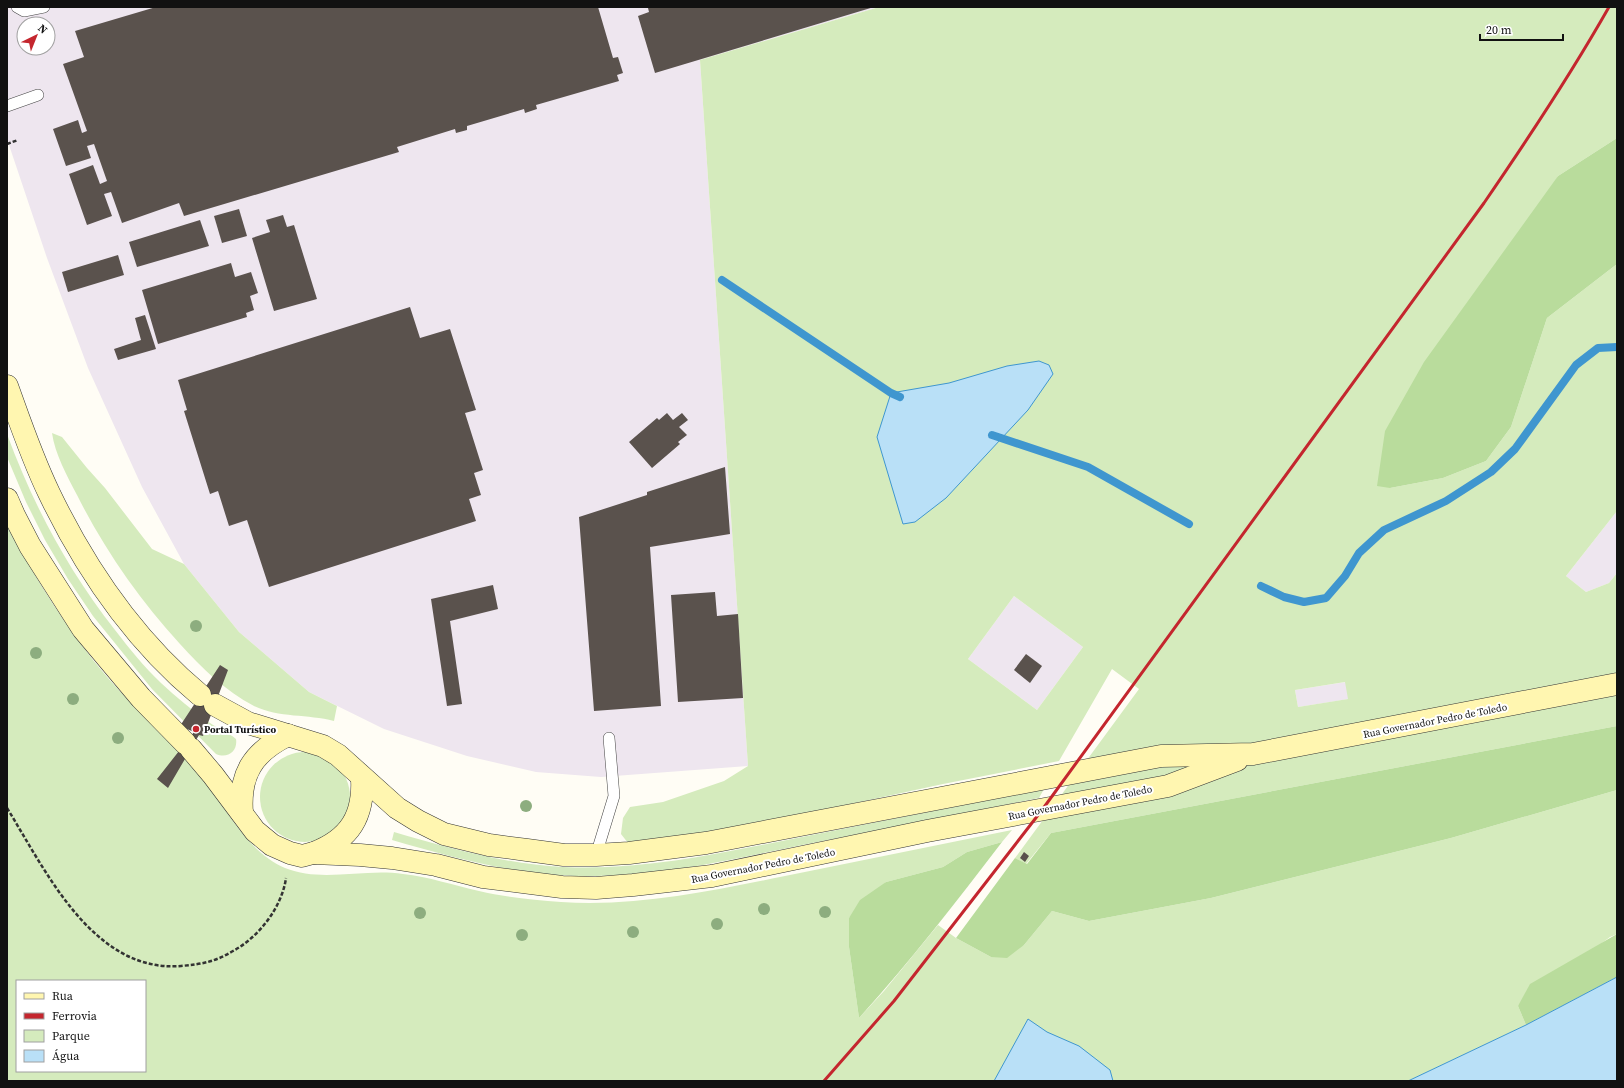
<svg xmlns="http://www.w3.org/2000/svg" width="1624" height="1088" font-family="'Source Serif 4',serif">
  <style>
    .industrial { fill: #eee6ef; fill-rule: evenodd }
    .green { fill: #d5ebbd; fill-rule: evenodd }
    .forest { fill: #b9dc9c }
    .water { fill: #b9e0f7; stroke: #3f96cf }
    .lines { fill: none; stroke-linecap: round; stroke-linejoin: round }
    .stream { stroke: #3f96cf; stroke-width: 8 }
    .building { fill: #5a524d }
    .service-casing { stroke: #444; stroke-width: 12 }
    .secondary-casing { stroke: #333; stroke-width: 23 }
    .path { stroke: #333; stroke-width: 2.5; stroke-dasharray: 4 2; stroke-linecap: butt }
    .service { stroke: #fff; stroke-width: 11 }
    .secondary { stroke: #fff6b0; stroke-width: 22 }
    .rail { stroke: #c4262e; stroke-width: 3 }
    .tree { fill: #8dad7f }
    .poi-dot { fill: #c4262e; stroke: #fff; stroke-width: 1.5 }
    .labels { text-anchor: middle; stroke-width: 4; stroke-linejoin: round; paint-order: stroke }
    .street-label { font-size: 10px; fill: #111; stroke: #fff }
    .poi-label { font-size: 10px; font-weight: bold; fill: #111; stroke: #fff; text-anchor: start }
  </style>
  <rect width="100%" height="100%" fill="#fffdf5"/>
  <g class="industrial">
    <path d="M7 7H879L700 60 748 766 601 777 536 772 467 756 384 729 309 692 239 632 184 564 142 487 88 368 47 258 7 139ZM24 24H48V48H24Z"/>
    <path d="M1617 511V573L1609 583 1586 592 1566 576Z"/>
    <path d="M1014 596 1083 647 1037 710 968 659Z"/>
    <path d="M1346 682 1349 699 1298 707 1295 690Z"/>
  </g>
  <g class="green">
    <path d="M879 7H1617V138L1558 176 1390 488 1443 478 1486 461 1511 427 1547 318 1617 264V511L1566 576 1586 592 1609 583 1617 573V726L1051 833 1026 864 1015 858 1139 689 1112 669 1059 761 943 784 763 823 705 833 628 843 621 834 623 818 630 807 663 802 724 781 748 766 700 60ZM1014 596 1083 647 1037 710 968 659ZM1345 682 1348 699 1298 707 1295 690Z"/>
    <path d="M52 433 62 437 87 468 105 488 152 549 184 564 239 632 309 692 337 706 334 721C308 714 279 718 254 706 225 691 202 668 180 644 139 599 104 549 77 495 67 476 55 454 52 433Z"/>
    <path d="M7 434C33 505 68 570 115 630 129 648 144 667 161 683 176 697 193 711 210 723 218 729 228 732 236 739 238 751 228 759 216 754L152 689 93 616 68 579 45 540 26 502 7 457Z"/>
    <path d="M7 524C35 579 68 631 108 678 135 709 167 736 195 768 224 801 242 849 285 868 322 883 364 868 403 874 429 877 453 885 479 891 505 897 534 900 561 902 636 907 711 891 785 876 861 861 936 845 1012 830L1002 842 967 852 943 867 886 882 849 918V947L859 1018 884 991 938 925 956 938 991 957 1024 945 1052 911 1089 921 1211 898 1451 838 1617 790V934L1610 937 1518 1006 1526 1025 1408 1081H7ZM17 981H145V1071H17Z"/>
    <circle cx="305" cy="797" r="45"/>
    <path d="M1044 789 1039 798C960 814 881 830 802 845 734 859 666 875 596 876 526 878 458 859 392 840L394 832C449 848 505 864 563 867 642 871 720 853 797 838 879 822 962 805 1044 789Z"/>
  </g>
  <g class="forest">
    <path d="M1617 138V264L1547 318 1511 427 1486 461 1443 478 1390 488 1377 486 1385 431 1424 362 1558 176Z"/>
    <path d="M1617 726V790L1451 838 1211 898 1089 921 1052 911 1024 945 1007 958 991 957 956 938 1015 858 1027 864 1051 833Z"/>
    <path d="M1002 842C956 902 910 962 859 1018L849 947V918L860 900 886 882 943 867 967 852Z"/>
    <path d="M1617 934V977L1526 1025 1518 1006 1530 984Z"/>
  </g>
  <g class="water">
    <path d="M1039 361 1049 365 1053 374 1028 410 946 498 915 522 903 524 877 437 891 393 949 383 1007 366Z"/>
    <path d="M1617 977V1081H1408L1526 1025Z"/>
    <path d="M1028 1019 1047 1032 1079 1046 1110 1070 1113 1081H994Z"/>
  </g>
  <g class="lines">
    <g class="stream">
      <path d="M722 280 891 393 900 397"/>
      <path d="M992 435 1088 467 1189 524"/>
      <path d="M1261 586 1284 597 1304 602 1326 598 1345 576 1359 553 1384 530 1446 501 1491 472 1515 449 1576 365 1598 348 1617 347"/>
    </g>
  </g>
  <g class="building">
    <path d="M156 7H598L613 58 618 57 623 73 617 75 619 81 536 105 537 109 525 113 524 109 467 126V130L456 133 455 129 397 147 399 152 184 216 179 203 122 223 111 192 104 194 112 216 87 225 69 174 93 165 100 184 107 181 94 144 87 146 91 158 66 166 53 129 78 120 82 133 87 131 63 64 84 57 75 31Z"/>
    <path d="M651 7H874L655 73 638 16 649 12 648 8Z"/>
    <path d="M239 209 247 236 222 243 214 216Z"/>
    <path d="M283 215 287 227 294 225 317 299 274 311 252 238 270 232 266 220Z"/>
    <path d="M200 220 209 246 137 267 129 242Z"/>
    <path d="M118 255 124 275 68 292 62 272Z"/>
    <path d="M231 263 235 277 251 272 258 293 250 296 254 310 246 313 247 317 158 344 142 290Z"/>
    <path d="M410 307 420 338 450 329 476 410 465 413 483 470 474 473 481 495 469 499 476 521 269 587 247 520 229 526 218 491 210 494 184 411 187 410 178 380Z"/>
    <path d="M145 315 156 349 118 360 114 349 141 340 135 318Z"/>
    <path d="M667 413 673 420 682 413 688 420 679 427 687 435 678 442 680 444 652 468 629 442 657 418 659 420Z"/>
    <path d="M725 467 730 534 650 547 661 706 594 711 579 517 647 495V492Z"/>
    <path d="M493 585 498 609 450 621 462 704 447 706 431 599Z"/>
    <path d="M715 592 717 616 738 614 743 698 678 702 671 595Z"/>
    <path d="M1026 654 1042 666 1030 683 1014 670Z"/>
    <path d="M220 665 228 670 203 736 199 735 168 788 157 779 194 732 180 726Z"/>
    <path d="M1024 852 1029 856 1025 862 1020 858Z"/>
  </g>
  <g class="lines">
    <g class="service-casing">
      <g id="service">
        <path d="M17 7 24 11 44 7"/>
        <path d="M7 106 38 95"/>
        <path d="M596 855 614 796 609 738"/>
      </g>
    </g>
    <g class="secondary-casing">
      <g id="secondary">
        <path d="M7 386C20 422 32 458 49 493 85 568 135 641 200 695"/>
        <path d="M7 499 14 515 30 546 83 629 141 698 185 743"/>
        <path d="M215 705 248 723 323 746 338 755 397 808 418 821 444 834 489 845 527 850 564 855H596L629 853 706 843 1161 756 1253 754 1617 684"/>
        <path d="M191 749 213 775 255 831 272 845 290 853 302 856 313 853 360 855 392 858 436 865 483 877 562 887 596 888 633 885 712 876 927 831 1168 786 1237 760"/>
        <path d="M242 813C239 774 253 752 288 735"/>
        <path d="M314 853C350 839 364 816 362 778"/>
      </g>
    </g>
    <g class="path">
      <path d="M7 144 18 140"/>
      <path d="M7 808C46 871 93 973 181 966 202 964 215 962 233 951 259 937 282 907 286 878"/>
    </g>
    <use href="#service" class="service"/>
    <use href="#secondary" class="secondary"/>
    <path class="rail" d="M824 1081 894 1001 1042 810 1484 203C1528 139 1571 74 1609 7"/>
  </g>
  <g class="tree">
    <circle cx="196" cy="626" r="6"/>
    <circle cx="36" cy="653" r="6"/>
    <circle cx="73" cy="699" r="6"/>
    <circle cx="118" cy="738" r="6"/>
    <circle cx="526" cy="806" r="6"/>
    <circle cx="764" cy="909" r="6"/>
    <circle cx="825" cy="912" r="6"/>
    <circle cx="420" cy="913" r="6"/>
    <circle cx="717" cy="924" r="6"/>
    <circle cx="633" cy="932" r="6"/>
    <circle cx="522" cy="935" r="6"/>
  </g>
  <circle class="poi-dot" cx="196" cy="729" r="4"/>
  <g class="labels">
    <g class="street-label">
      <text transform="translate(1435 720) rotate(-11)" y="4">Rua Governador Pedro de Toledo</text>
      <text transform="translate(1080 802) rotate(-11)" y="4">Rua Governador Pedro de Toledo</text>
      <text transform="translate(763 865) rotate(-11)" y="4">Rua Governador Pedro de Toledo</text>
    </g>
    <g class="poi-label">
      <text x="204" y="733">Portal Turístico</text>
    </g>
  </g>
  <rect width="1624" height="1088" fill="none" stroke="#111111" stroke-width="16"/>
  <rect x="16" y="980" width="130" height="92" fill="#ffffff" stroke="#a0a0a0"/>
  <rect x="24" y="993" width="20" height="6" fill="#fff6b0" stroke="#a0a0a0"/>
  <text x="52" y="1000" font-size="12" fill="#111111">Rua</text>
  <rect x="24" y="1013" width="20" height="6" fill="#c4262e" stroke="#a0a0a0"/>
  <text x="52" y="1020" font-size="12" fill="#111111">Ferrovia</text>
  <rect x="24" y="1030" width="20" height="12" fill="#d5ebbd" stroke="#a0a0a0"/>
  <text x="52" y="1040" font-size="12" fill="#111111">Parque</text>
  <rect x="24" y="1050" width="20" height="12" fill="#b9e0f7" stroke="#a0a0a0"/>
  <text x="52" y="1060" font-size="12" fill="#111111">Água</text>
  <g transform="translate(36 36) rotate(43)"><circle r="19" fill="#ffffff" stroke="#a0a0a0"/>
  <path d="M0-3L7 15L0 10L-7 15Z" fill="#c4262e"/>
  <text y="-6" font-size="11" font-weight="bold" text-anchor="middle" fill="#111111">N</text>
  </g>
  <path d="M1480 34v6h83v-6" fill="none" stroke="#111111" stroke-width="2"/>
  <text x="1486" y="34" font-size="12" fill="#111111" stroke="#ffffff" stroke-width="3" paint-order="stroke">20 m</text>
</svg>
